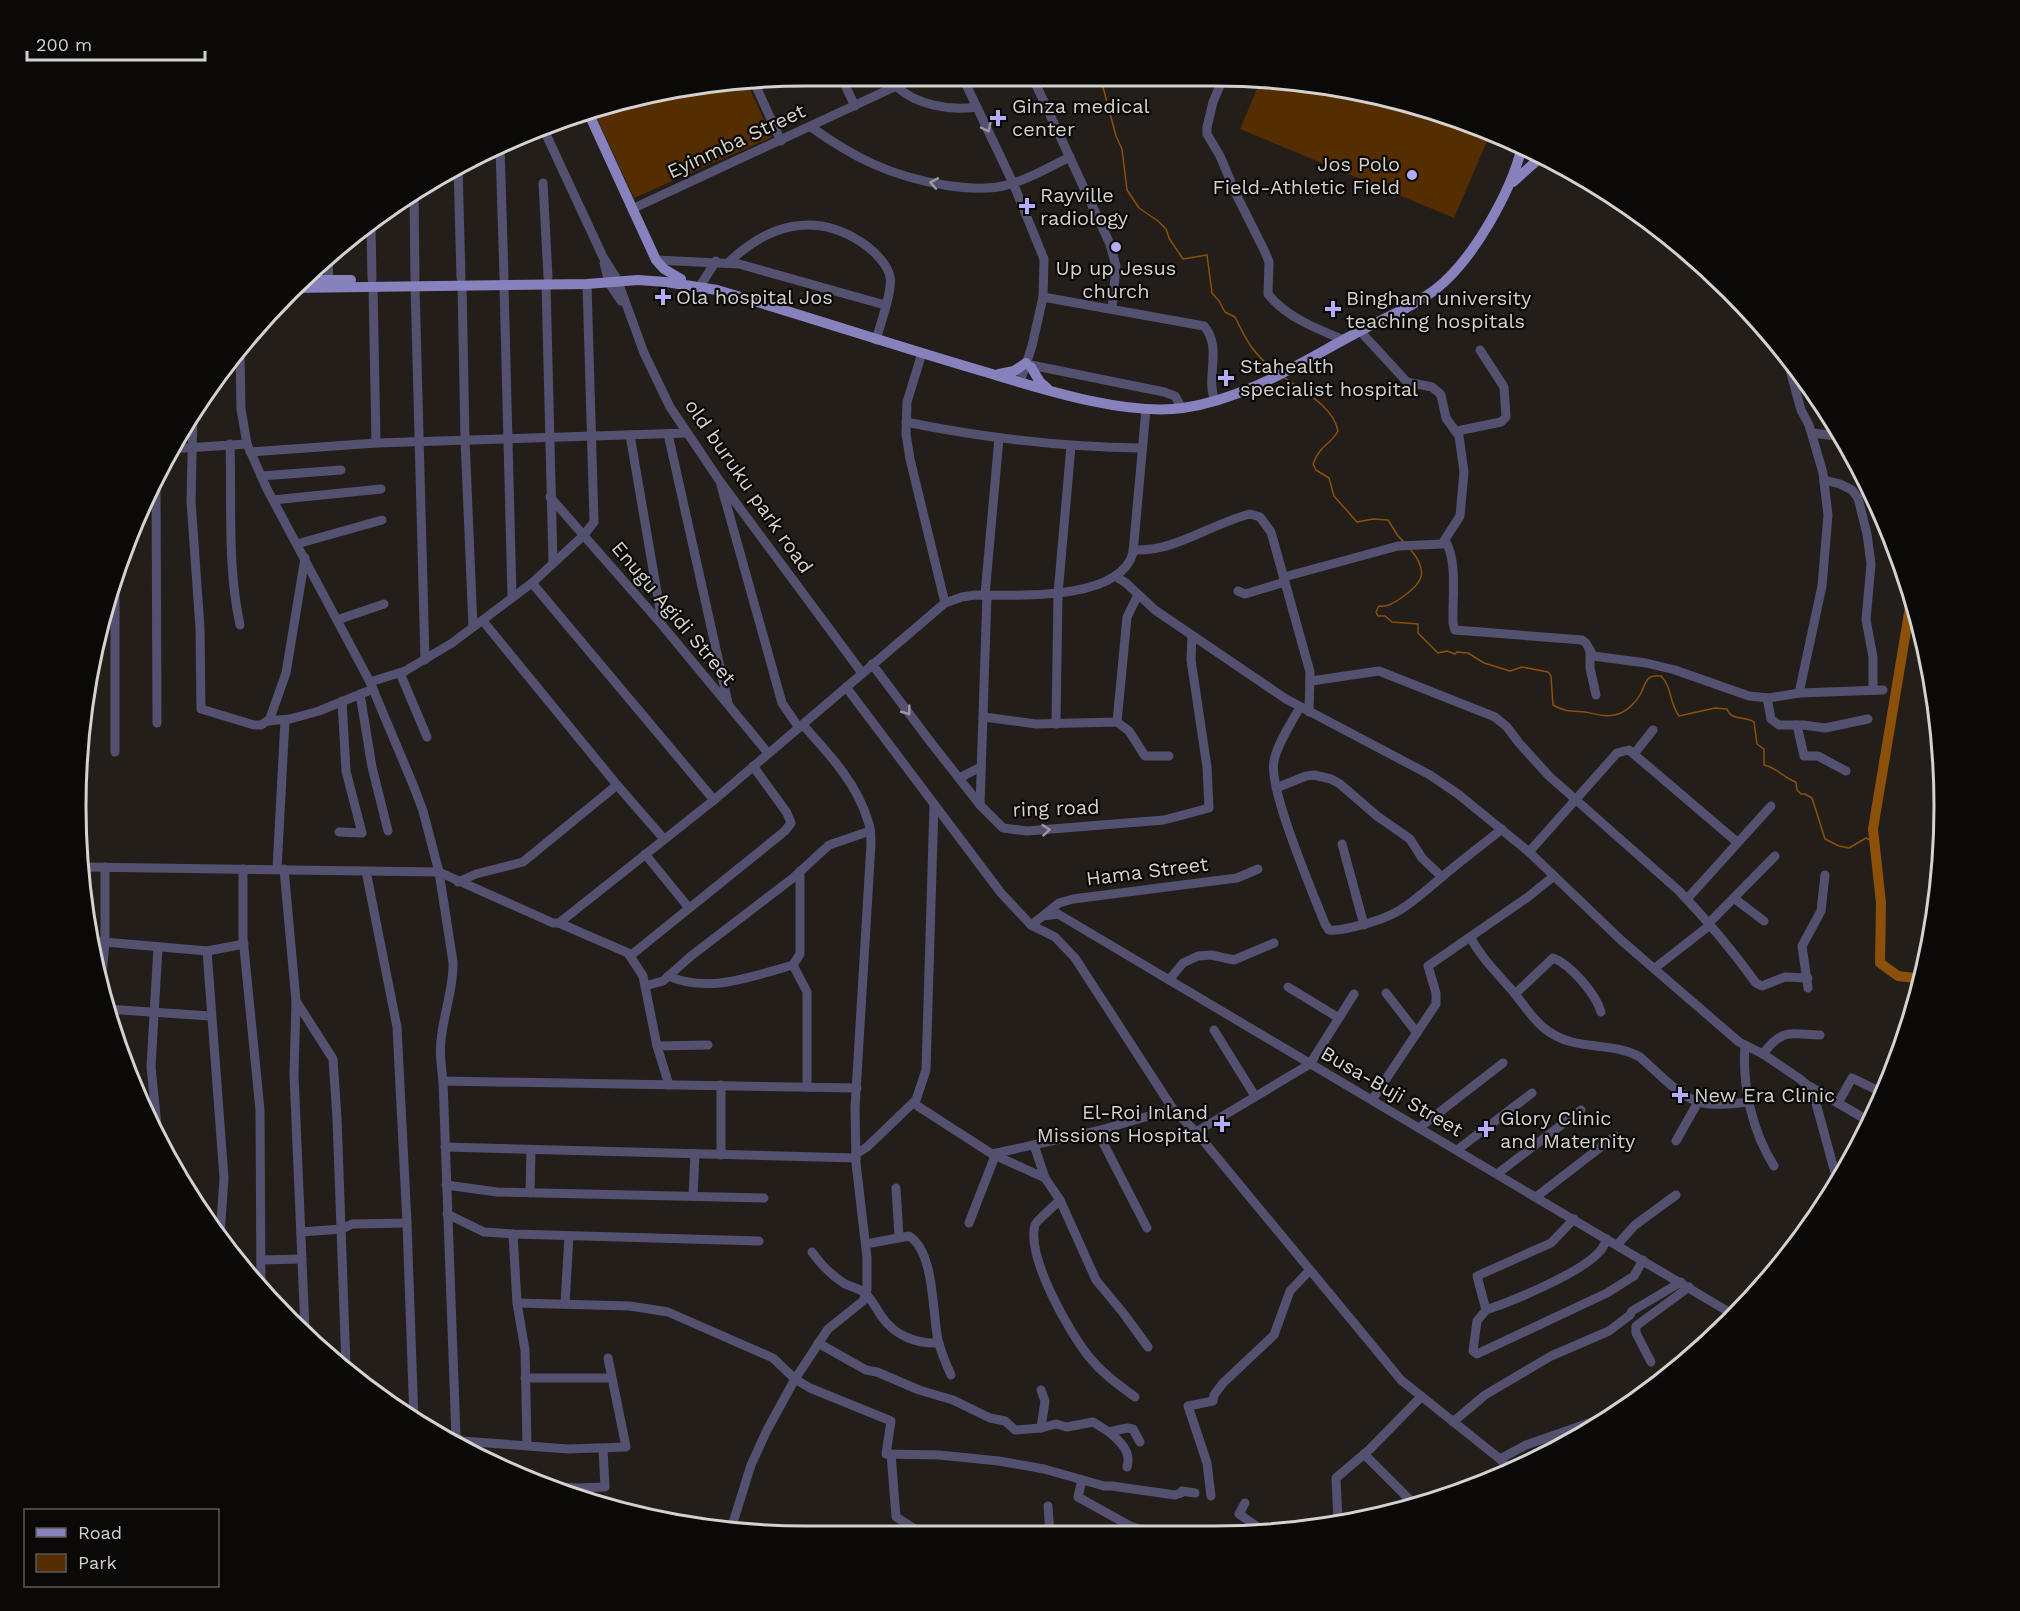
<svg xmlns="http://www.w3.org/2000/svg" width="2020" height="1611" font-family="'Work Sans',sans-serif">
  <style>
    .green { fill: #542d00 }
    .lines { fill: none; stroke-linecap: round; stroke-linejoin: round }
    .stream { stroke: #8b5009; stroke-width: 1.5 }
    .river { stroke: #8b5009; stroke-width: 10 }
    .minor { stroke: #53516f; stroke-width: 9 }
    .major { stroke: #8781be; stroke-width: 10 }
    .oneway { stroke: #9a97a3 }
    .poi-dot { fill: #b4acf9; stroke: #0b0907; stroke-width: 2 }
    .labels { text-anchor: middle; stroke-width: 4.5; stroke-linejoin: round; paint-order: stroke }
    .poi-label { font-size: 20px; fill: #d5d1ce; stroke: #0b0907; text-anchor: start }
    .street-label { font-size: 20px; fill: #d5d1ce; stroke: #0b0907 }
    .rim { fill: none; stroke: #d5d1ce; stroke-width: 3 }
  </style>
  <rect width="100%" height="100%" fill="#241e1a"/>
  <g class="green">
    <path d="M1262 77 1450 114 1491 132 1454 218 1240 129Z"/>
    <path d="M747 83 772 137 634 198 593 110 617 100Z"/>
  </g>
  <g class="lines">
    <g class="stream">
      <path d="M1100 76 1116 136 1122 149 1127 190 1139 208 1158 221 1166 229 1169 238 1183 259 1207 255 1212 293 1219 301 1225 312 1235 317C1247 342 1254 355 1277 372"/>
      <path d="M1283 377C1302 390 1334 407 1338 431 1330 446 1321 443 1313 464L1316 470 1329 478 1334 496 1357 522 1373 519 1388 520 1398 536 1404 542"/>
      <path d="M1411 550C1429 572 1423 583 1401 598 1394 603 1388 607 1379 606L1376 612 1378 616H1385L1392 622 1418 624V633L1438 653 1447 651 1455 654 1457 652 1468 653 1484 663 1510 671 1522 667 1548 672 1551 676 1553 705C1564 712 1573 711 1585 712 1596 714 1607 718 1618 714 1626 712 1636 702 1640 695 1646 684 1645 674 1661 676 1672 687 1669 702 1679 716L1715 708 1727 709C1731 721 1745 716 1754 722L1757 744 1764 749V765C1778 768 1782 777 1796 782L1797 790 1801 794H1805L1812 798 1825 839 1839 846 1849 848 1866 838 1874 842"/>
    </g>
    <path class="river" d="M1912 595 1873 829 1881 903 1880 963 1898 976 1923 979"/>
    <g class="minor">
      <path d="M840 75 855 106"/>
      <path d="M962 76 1013 183 1044 259 1043 297 1032 346 1020 382"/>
      <path d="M1032 76 1110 244 1116 266 1112 309"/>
      <path d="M1224 76 1213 102 1207 127V134L1220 156 1236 194 1265 252 1269 262 1268 294C1286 317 1317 329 1344 340"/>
      <path d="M754 82 781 141"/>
      <path d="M896 86C916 105 950 111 976 107"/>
      <path d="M811 127C854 158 891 176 944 185 963 188 984 190 1003 186 1026 181 1049 167 1070 157"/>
      <path d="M544 130 603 257 617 279 644 353 670 407 719 480 862 673"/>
      <path d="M500 148 504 278"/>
      <path d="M458 165 461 278"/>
      <path d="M543 183 548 277"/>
      <path d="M414 193 415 279"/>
      <path d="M632 209 920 75"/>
      <path d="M371 226 372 279"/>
      <path d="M328 259 329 280"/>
      <path d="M656 260 739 264 885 305"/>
      <path d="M729 262C768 225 814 211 861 242 872 249 888 264 890 277 893 290 880 325 876 340"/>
      <path d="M604 263 609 283 621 301"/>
      <path d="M702 283 716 261"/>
      <path d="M546 284 553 563"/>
      <path d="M415 285 425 660"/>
      <path d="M462 285 465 439 473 627"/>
      <path d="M504 285 512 597"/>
      <path d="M373 286 376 443"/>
      <path d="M1043 297 1204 326C1223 348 1205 377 1215 401"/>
      <path d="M1785 351 1801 410 1809 425 1823 473 1828 515 1822 586 1799 693"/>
      <path d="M240 353 241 409 247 444 267 489 370 682 414 787 423 811 439 872 453 962C454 986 445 1009 442 1033 439 1049 441 1064 443 1081L456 1437"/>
      <path d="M922 353 907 402 906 434 910 459 945 603"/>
      <path d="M1031 365 1164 392 1175 396 1182 408"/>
      <path d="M193 414 191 501 200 628 201 709 254 725H261L267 721 290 719 319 711 373 689"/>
      <path d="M906 422C984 438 1062 447 1142 448"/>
      <path d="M1457 431 1501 422 1506 417 1504 387 1480 350"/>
      <path d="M1812 433 1845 437"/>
      <path d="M668 434 728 703"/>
      <path d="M630 435 660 610 657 619"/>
      <path d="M230 444C232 504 227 566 240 625"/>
      <path d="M169 449 247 444"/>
      <path d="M250 452 376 443 687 433"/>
      <path d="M261 476 341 470"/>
      <path d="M1824 480 1840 484 1852 490 1858 498 1867 534 1871 564 1866 620 1873 657V690"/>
      <path d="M156 481 157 723"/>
      <path d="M721 485 782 703 799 728"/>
      <path d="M550 497 657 619 768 753"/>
      <path d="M273 500 381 489"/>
      <path d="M1445 540C1458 561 1452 599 1453 623L1455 630 1582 640 1586 643 1593 656 1646 663 1675 670 1749 696 1769 698 1799 693 1883 690"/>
      <path d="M297 544 382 520"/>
      <path d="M1133 550C1176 552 1210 524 1250 514L1260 517 1271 532 1310 672 1309 712"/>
      <path d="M1115 576 1126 583 1155 610 1286 699 1430 775 1458 794 1529 852 1622 941 1739 1042 1763 1054 1800 1079 1807 1085 1814 1096 1837 1180"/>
      <path d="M1284 577 1398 546 1442 544 1460 516 1464 472 1459 436 1446 418 1441 395 1438 392 1432 387 1407 382 1360 331"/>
      <path d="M115 580V752"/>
      <path d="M532 583 714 800"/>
      <path d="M1238 591 1245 594 1285 582"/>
      <path d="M985 595 999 438"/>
      <path d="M337 620 384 604"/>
      <path d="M483 621 617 785 664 839"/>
      <path d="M1590 650V668L1596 695"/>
      <path d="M872 664 929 740 980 805 1003 828 1027 831 1164 820 1209 808 1207 767 1191 660 1192 636"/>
      <path d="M400 673 427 737"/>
      <path d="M1311 681 1379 671 1495 717 1507 727 1519 743 1549 776 1679 891C1707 920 1732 950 1756 983L1762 986 1785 977 1808 978"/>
      <path d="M370 682 405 671 452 643 532 583 584 535 594 522 587 284"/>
      <path d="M846 687 1001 893 1031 925 1055 937 1075 958 1173 1109 1196 1132 1401 1380 1500 1459 1508 1468"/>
      <path d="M360 694 372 767 388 831"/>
      <path d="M1767 698 1771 719 1779 725H1803L1825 728 1868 719"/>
      <path d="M1300 707C1292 722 1277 744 1274 761 1268 789 1313 893 1325 924L1329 930C1338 931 1348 928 1357 926 1400 916 1411 903 1443 876 1462 860 1482 845 1502 829"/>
      <path d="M984 717 1036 724 1117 722 1129 731 1145 756H1169"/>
      <path d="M269 721 286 673 305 558"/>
      <path d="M1117 722 1127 617 1138 595"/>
      <path d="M1056 724 1058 594 1071 446"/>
      <path d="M1797 725 1804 756H1818L1846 771"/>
      <path d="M1940 751 1941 771"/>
      <path d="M1634 754 1653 730"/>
      <path d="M1941 777 1940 826 1943 829"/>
      <path d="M959 778 981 767"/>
      <path d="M1276 788 1306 776 1314 775 1331 779 1340 784 1377 816 1410 839 1422 858 1442 877"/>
      <path d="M980 805 987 595"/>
      <path d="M339 832 362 833 346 771 342 701"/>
      <path d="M1342 844 1364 925"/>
      <path d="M1529 852 1617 753 1629 750 1737 842"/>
      <path d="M645 854 689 908"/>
      <path d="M83 867 439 872 553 923H559L714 800 945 603 962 597 975 595C1014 595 1119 602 1133 553L1146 409"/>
      <path d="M243 869V938L260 1110 261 1291"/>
      <path d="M277 869 285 720"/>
      <path d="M284 869 296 1001 294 1075 305 1330"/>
      <path d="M366 871 397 1027 407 1223 414 1421"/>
      <path d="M458 882 476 874 523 862 617 785"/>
      <path d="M1687 899 1771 806"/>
      <path d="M1735 899 1764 921"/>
      <path d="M1935 905 1934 899 1936 897"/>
      <path d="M1044 915 1059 903 1073 899 1237 878 1258 869"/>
      <path d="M559 923 628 953 643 976 657 1046 669 1085"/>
      <path d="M1709 923 1775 856"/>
      <path d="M1031 925 1043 916 1058 914 1734 1315"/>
      <path d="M1470 937C1481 957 1495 971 1510 988 1530 1011 1538 1033 1572 1042 1595 1048 1618 1045 1640 1057 1656 1071 1681 1099 1703 1103 1718 1106 1735 1103 1750 1102"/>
      <path d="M93 941 207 951 244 944"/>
      <path d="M207 951 224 1178 220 1236"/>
      <path d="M630 956 785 831 791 823 787 813 753 766"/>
      <path d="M793 965 807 992V1087"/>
      <path d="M1655 968 1710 925"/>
      <path d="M668 976C709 994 753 976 793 965L800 954V871"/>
      <path d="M1169 980 1183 963 1198 956 1211 955 1234 960 1274 943"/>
      <path d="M645 986 663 981 691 956 793 878 829 845 870 831"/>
      <path d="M1288 987 1339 1018"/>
      <path d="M1808 988 1802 946 1821 911 1825 875"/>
      <path d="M1386 993 1417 1033"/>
      <path d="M1515 994 1553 958C1570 964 1596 994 1601 1012"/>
      <path d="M100 995 105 943V867"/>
      <path d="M296 1001 333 1059 337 1118 346 1366"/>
      <path d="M106 1009 210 1016"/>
      <path d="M1214 1030 1255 1096"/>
      <path d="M1745 1045C1742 1086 1752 1131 1774 1166"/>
      <path d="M657 1046 708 1045"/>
      <path d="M1763 1054C1782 1028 1790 1034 1820 1035"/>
      <path d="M443 1081 857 1088"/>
      <path d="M1809 1086 1872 1123"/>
      <path d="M1372 1100 1436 1004V993L1428 966 1528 897 1554 876"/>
      <path d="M913 1103 992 1154 1045 1178 1060 1200 1096 1280 1124 1314 1148 1347"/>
      <path d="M1838 1103 1852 1078 1883 1093"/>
      <path d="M1419 1128 1503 1063"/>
      <path d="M1097 1131 1147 1228"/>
      <path d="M1196 1132 1310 1064 1354 994"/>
      <path d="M158 1135 151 1067 158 947"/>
      <path d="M1676 1141 1698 1102"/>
      <path d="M1034 1145 1045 1178"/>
      <path d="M445 1147 856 1158"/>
      <path d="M1457 1150 1532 1093"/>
      <path d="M856 1154 867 1147 916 1100 926 1070 934 804"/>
      <path d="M992 1154 1097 1131 1173 1109"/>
      <path d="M721 1155V1085"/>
      <path d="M1497 1174 1581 1110"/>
      <path d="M446 1185 497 1192 764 1198"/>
      <path d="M896 1188 899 1237"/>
      <path d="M530 1193 531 1150"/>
      <path d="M693 1196 695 1154"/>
      <path d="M1536 1197 1615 1136"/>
      <path d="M1060 1200C1055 1205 1036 1221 1035 1225 1026 1257 1070 1334 1090 1358 1103 1374 1119 1385 1135 1397"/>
      <path d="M447 1214 484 1232 513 1234 759 1241"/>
      <path d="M1574 1219 1551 1243 1477 1276 1486 1310 1477 1321 1473 1351 1477 1354 1607 1293 1634 1276 1643 1260"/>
      <path d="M969 1223 995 1156"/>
      <path d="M301 1232 342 1229 352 1224 407 1223"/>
      <path d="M513 1234 517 1303 525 1350 527 1445"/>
      <path d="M866 1244 909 1236C935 1252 932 1313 938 1340 941 1352 946 1364 951 1375"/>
      <path d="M1617 1245 1635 1225 1676 1195"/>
      <path d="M812 1252C821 1265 831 1275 845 1284 851 1287 861 1289 866 1294 872 1300 877 1310 882 1317 895 1336 917 1344 939 1343"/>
      <path d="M261 1260 302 1259"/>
      <path d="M517 1303 630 1306 668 1312 773 1358 795 1379 810 1388 891 1421 886 1454 939 1455 999 1461 1044 1469 1104 1486H1112L1175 1495 1181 1493 1182 1491 1195 1493"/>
      <path d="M565 1304 569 1236"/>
      <path d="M1486 1310C1513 1301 1583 1272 1600 1251 1603 1248 1605 1243 1607 1239"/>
      <path d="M818 1343 866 1370 877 1372 919 1390 953 1400 990 1418 1005 1421 1015 1430 1041 1428 1056 1424 1067 1427 1093 1422 1109 1432 1127 1428 1133 1429 1140 1442"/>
      <path d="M1651 1362 1636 1333V1326L1689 1287"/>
      <path d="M525 1378H611"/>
      <path d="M1041 1390 1045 1401 1041 1428"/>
      <path d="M1453 1422 1485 1395 1551 1356 1609 1331 1630 1315 1632 1311 1681 1282"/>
      <path d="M1109 1432C1120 1441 1132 1452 1127 1467"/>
      <path d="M444 1436 456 1437 462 1441 568 1449 626 1447 608 1358"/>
      <path d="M891 1454 896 1517 926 1536"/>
      <path d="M1364 1454 1416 1506"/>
      <path d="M1500 1459 1526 1445 1612 1415"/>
      <path d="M1082 1480 1078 1497 1130 1526 1157 1535"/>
      <path d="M546 1486 577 1488 605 1487 603 1449"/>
      <path d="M1211 1496 1207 1463 1188 1406 1213 1401 1214 1395 1223 1383 1274 1335 1290 1291 1309 1271"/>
      <path d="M1245 1503 1239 1514 1268 1534"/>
      <path d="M1048 1506 1050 1535"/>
      <path d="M1338 1522 1336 1478 1369 1450 1421 1397"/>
      <path d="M731 1529 751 1465 767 1430 795 1379 828 1329 863 1301 867 1290V1258L856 1163 855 1108 871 844C871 836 871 828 868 821 857 783 828 753 803 725"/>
    </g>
    <g class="major">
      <path d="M588 112 656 260 664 269 681 279"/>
      <path d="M1513 182 1542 156"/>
      <path d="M301 280H351"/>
      <path d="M291 288 587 284 638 280 666 282 717 290C806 316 893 345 982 371 1039 388 1124 416 1183 408 1250 398 1304 360 1362 330 1387 317 1414 306 1436 289 1473 260 1511 192 1522 147"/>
      <path d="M1031 367 1040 382 1047 388"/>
      <path d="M999 374 1014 371 1026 363"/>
    </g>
  </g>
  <defs><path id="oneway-chevron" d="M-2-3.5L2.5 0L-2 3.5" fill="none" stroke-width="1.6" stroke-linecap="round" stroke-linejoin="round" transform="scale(1.5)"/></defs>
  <g class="oneway">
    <use href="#oneway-chevron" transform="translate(987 128) rotate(64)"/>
    <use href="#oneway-chevron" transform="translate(934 183) rotate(-170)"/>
    <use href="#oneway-chevron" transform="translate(907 711) rotate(53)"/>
    <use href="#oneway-chevron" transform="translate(1046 830) rotate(-5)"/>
  </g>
  <g class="poi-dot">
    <path d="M995 109h6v6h6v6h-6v6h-6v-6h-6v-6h6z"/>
    <circle cx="1412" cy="175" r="6"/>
    <path d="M1024 197h6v6h6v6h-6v6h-6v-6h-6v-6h6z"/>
    <circle cx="1116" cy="247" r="6"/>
    <path d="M660 288h6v6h6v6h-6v6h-6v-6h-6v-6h6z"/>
    <path d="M1330 300h6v6h6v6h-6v6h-6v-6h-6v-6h6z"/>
    <path d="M1223 369h6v6h6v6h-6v6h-6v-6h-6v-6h6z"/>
    <path d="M1677 1086h6v6h6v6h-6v6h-6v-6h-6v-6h6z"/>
    <path d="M1219 1115h6v6h6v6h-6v6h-6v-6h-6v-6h6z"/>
    <path d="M1483 1120h6v6h6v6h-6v6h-6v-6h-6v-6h6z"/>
  </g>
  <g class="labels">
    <g class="poi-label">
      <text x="1012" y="113">Ginza medical<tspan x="1012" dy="23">center</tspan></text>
      <text x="1400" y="171" text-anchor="end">Jos Polo<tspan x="1400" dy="23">Field-Athletic Field</tspan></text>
      <text x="1040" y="202">Rayville<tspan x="1040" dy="23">radiology</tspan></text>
      <text x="1116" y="275" text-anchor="middle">Up up Jesus<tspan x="1116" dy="23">church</tspan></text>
      <text x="676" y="304">Ola hospital Jos</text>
      <text x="1346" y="305">Bingham university<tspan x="1346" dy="23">teaching hospitals</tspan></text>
      <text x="1240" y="373">Stahealth<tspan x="1240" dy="23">specialist hospital</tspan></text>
      <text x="1694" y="1102">New Era Clinic</text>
      <text x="1208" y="1119" text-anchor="end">El-Roi Inland<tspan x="1208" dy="23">Missions Hospital</tspan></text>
      <text x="1500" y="1125">Glory Clinic<tspan x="1500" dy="23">and Maternity</tspan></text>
    </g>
    <g class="street-label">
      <text transform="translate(736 141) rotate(-25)" y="7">Eyinmba Street</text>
      <text transform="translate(749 486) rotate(55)" y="7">old buruku park road</text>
      <text transform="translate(674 613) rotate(50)" y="7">Enugu Agidi Street</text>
      <text transform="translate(1056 808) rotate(-2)" y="7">ring road</text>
      <text transform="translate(1147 871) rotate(-7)" y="7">Hama Street</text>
      <text transform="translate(1392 1091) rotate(30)" y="7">Busa-Buji Street</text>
    </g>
  </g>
  <path d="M0 0H2020V1611H0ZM806 86H1214A720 720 0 0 1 1934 806V806A720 720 0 0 1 1214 1526H806A720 720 0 0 1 86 806V806A720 720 0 0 1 806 86Z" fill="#0b0907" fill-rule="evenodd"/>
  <path class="rim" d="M806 86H1214A720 720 0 0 1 1934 806V806A720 720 0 0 1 1214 1526H806A720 720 0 0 1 86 806V806A720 720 0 0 1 806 86Z"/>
  <rect x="24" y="1509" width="195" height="78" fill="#0b0907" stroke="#5c5957" stroke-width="1.5"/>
  <rect x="36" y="1528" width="30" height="9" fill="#8781be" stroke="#5c5957" stroke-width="1.5"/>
  <text x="78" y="1539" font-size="18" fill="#d5d1ce">Road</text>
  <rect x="36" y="1554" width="30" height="18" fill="#542d00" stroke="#5c5957" stroke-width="1.5"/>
  <text x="78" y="1569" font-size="18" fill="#d5d1ce">Park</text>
  <path d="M27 51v9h178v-9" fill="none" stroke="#d5d1ce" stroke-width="3"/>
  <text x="36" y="51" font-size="18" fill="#d5d1ce" stroke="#0b0907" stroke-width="4.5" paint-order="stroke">200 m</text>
</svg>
